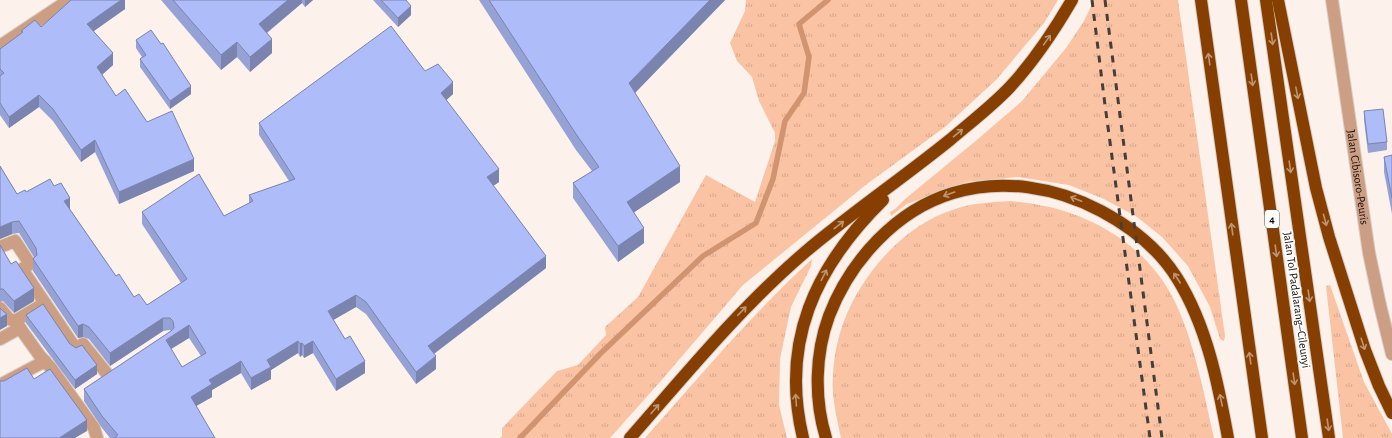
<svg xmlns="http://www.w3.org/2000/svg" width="1392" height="438" font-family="'Alegreya Sans',sans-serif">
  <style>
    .grass { fill: url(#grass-tufts) }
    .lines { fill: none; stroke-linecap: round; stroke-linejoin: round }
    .stream { stroke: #d09470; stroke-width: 5.5 }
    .minor-casing { stroke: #d7cec7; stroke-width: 14 }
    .tertiary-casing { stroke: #d7cec7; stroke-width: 14 }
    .motorway-casing { stroke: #d7cec7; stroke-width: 14 }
    .minor { stroke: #cc9e83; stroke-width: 12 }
    .tertiary { stroke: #cc9e83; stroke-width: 12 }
    .motorway { stroke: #873f00; stroke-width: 12 }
    .rail { stroke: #473e38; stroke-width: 3; stroke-dasharray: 7 7; stroke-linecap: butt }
    .wall { fill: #96a2d6; fill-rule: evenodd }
    .shaded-wall { fill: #7a84ae }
    .building { fill: #aebcf9; stroke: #7a84ae; fill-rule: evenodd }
    .oneway { stroke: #bd9573 }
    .labels { text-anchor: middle; stroke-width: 3.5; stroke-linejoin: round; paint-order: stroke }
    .shield { fill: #fff; stroke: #5d5653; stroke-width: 1 }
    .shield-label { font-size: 11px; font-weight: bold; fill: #170e09 }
    .street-label { font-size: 12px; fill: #170e09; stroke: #fff }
  </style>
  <defs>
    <pattern id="grass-tufts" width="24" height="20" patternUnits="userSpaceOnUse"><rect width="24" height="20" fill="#fac4a4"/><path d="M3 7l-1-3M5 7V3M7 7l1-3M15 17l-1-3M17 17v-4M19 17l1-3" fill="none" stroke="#d6a78c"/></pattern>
  </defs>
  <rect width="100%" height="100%" fill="#fcf2eb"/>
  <g class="grass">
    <path d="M746 0H1058L1044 23 996 80 945 127 867 184 743 285 660 382 610 438H500L502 436V428L557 371 578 365 606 335 605 327 638 297 706 175 755 202 775 141V133L759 101 752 77 737 61 730 43 745 11Z"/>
    <path d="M1094 0H1178L1225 336 1224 341 1220 339 1210 307 1188 266 1162 237 1137 217 1104 199 1069 185 1018 177 966 182 907 204 891 216 890 212 895 209 905 199 978 139 1022 101 1066 48 1084 21Z"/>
    <path d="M1011 201C1020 202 1030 203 1039 205 1093 214 1148 248 1173 298 1194 339 1204 394 1214 438H841C837 418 831 396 833 375 834 355 838 335 846 316 865 270 906 224 955 209 973 203 992 202 1011 201Z"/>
    <path d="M812 259 811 266 791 307 780 359 779 405 787 438H645C699 377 752 314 812 259Z"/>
    <path d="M1330 285 1364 382 1392 434V438H1343L1326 286Z"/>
  </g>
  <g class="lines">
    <path class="stream" d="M520 438 600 354 703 256 756 223 773 179 785 121 804 93 809 57 799 24 828 0"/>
    <g class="minor-casing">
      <g id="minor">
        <path d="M0 247 15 241 30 264 22 269 76 349 83 344 108 375"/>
        <path d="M0 308 9 319 15 321 40 356 51 368 94 428 97 438"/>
        <path d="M15 321 45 303"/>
        <path d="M0 339 20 328"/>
        <path d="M0 385 45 361"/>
      </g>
    </g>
    <g class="tertiary-casing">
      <g id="tertiary">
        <path id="s1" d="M1332 0 1369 253 1380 305 1392 354"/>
        <path d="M0 46 69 0"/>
      </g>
    </g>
    <g class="motorway-casing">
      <g id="motorway">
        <path d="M1201 0 1262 438"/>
        <path d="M1241 0 1302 438"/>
        <path d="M1266 0 1329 438"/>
        <path d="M1278 0 1316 188 1329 237 1365 350 1379 386 1392 413"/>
        <path d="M630 438C686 374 740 308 804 253 851 213 903 178 951 139 971 122 992 106 1010 87 1034 61 1054 31 1072 0"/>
        <path d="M803 438C780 342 815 267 883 200"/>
        <path d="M826 438C814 399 815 354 829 316 850 261 896 210 953 193 1002 178 1056 187 1101 211 1131 227 1159 249 1177 278 1207 326 1218 383 1228 438"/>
      </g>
    </g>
    <use href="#minor" class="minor"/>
    <use href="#tertiary" class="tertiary"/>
    <use href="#motorway" class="motorway"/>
    <g class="rail">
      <path d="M1092 0 1105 105 1150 438"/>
      <path d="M1105 0 1162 438"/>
    </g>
  </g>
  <g class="wall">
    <path d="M125 0V9L93 31 113 65 102 75 116 96 147 122 194 171 119 204 95 152 81 162 53 121 39 107 9 128 0 115V49L21 34V31L41 27Z"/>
    <path d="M161 0H313L305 7 302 3 267 33 272 53 250 72 237 57 221 70Z"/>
    <path d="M373 0H406L411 15 398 27Z"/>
    <path d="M479 0H725L635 93 680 182 634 212 644 243 618 262 573 198V183L592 171 576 150Z"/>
    <path d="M136 40 191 94 170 109 140 67V59L142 57 136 48Z"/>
    <path d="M425 71 453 94 446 100 499 182 493 186 546 268 434 354 436 369 416 384 366 314 356 307 333 320 365 373 336 391 313 353 304 358 302 355 300 357 298 353 271 370V379L251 390 241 373 212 390V397L196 406 215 438H110L102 428 84 401V389L171 331 170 330 163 331 110 366 89 339 83 337 78 338 33 271V259L34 257 19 233 12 234 0 239V166L17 194 54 186 116 276 134 297 147 305 181 283 142 224V212L224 216 249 203V195L289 181 259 135V123ZM189 338 201 356 182 367 171 349Z"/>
    <path d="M1364 111 1387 142V150L1368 153 1364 120Z"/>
    <path d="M1392 155V214L1384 172V157Z"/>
    <path d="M0 245 11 264 34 301 14 313 3 301 0 302Z"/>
    <path d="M26 315 70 344 97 374 75 389 26 323Z"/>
  </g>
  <g class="shaded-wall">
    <path d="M121 0H125V9L87 36V24Z"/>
    <path d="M288 0H302V3L259 39V24Z"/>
    <path d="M305 0H313L305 7Z"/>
    <path d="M710 0H725L629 99V83Z"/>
    <path d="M411 6V15L398 27V18Z"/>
    <path d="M272 39V53L250 72V57Z"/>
    <path d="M237 42V57L221 70V55Z"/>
    <path d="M113 53V65L97 79V67Z"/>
    <path d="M453 82V94L441 105V93Z"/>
    <path d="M191 86V94L170 109V101Z"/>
    <path d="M39 95V107L9 128V117Z"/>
    <path d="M95 140V152L81 162V150Z"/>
    <path d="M194 159V171L119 204V192Z"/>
    <path d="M680 166V182L627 217V202Z"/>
    <path d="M499 169V182L487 190V177Z"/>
    <path d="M70 198V210L64 201Z"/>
    <path d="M12 222V234L0 239V227Z"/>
    <path d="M644 228V243L618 262V246Z"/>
    <path d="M546 256V268L428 358V346Z"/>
    <path d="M34 288V301L14 313V301Z"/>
    <path d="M356 295V307L328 323V311Z"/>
    <path d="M7 314V326L0 330V318Z"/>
    <path d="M163 318V331L110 366V353Z"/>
    <path d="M83 324V337L78 338V326Z"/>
    <path d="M189 325V338L166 352V340Z"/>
    <path d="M298 341V353L271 370V379L251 390V378L267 360Z"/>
    <path d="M313 341V353L304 358V346Z"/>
    <path d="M302 343V355L300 357V344Z"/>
    <path d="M436 356V369L416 384V372Z"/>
    <path d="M241 361V373L212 390V397L191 409V397L209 380Z"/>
    <path d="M365 361V373L336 391V379Z"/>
    <path d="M97 365V374L75 389V380Z"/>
    <path d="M87 420V431L75 438H59Z"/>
  </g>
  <g class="building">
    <path d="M71 0H121L87 24 113 53 97 67 116 96 125 89 147 122 172 111 194 159 119 192 95 140 81 150 53 109 39 95 9 117 0 103V76L4 73 0 69V49L23 32 21 31 35 20 41 27Z"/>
    <path d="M173 0H288L259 24 272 39 250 57 237 42 221 55Z"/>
    <path d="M381 0H406L411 6 398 18Z"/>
    <path d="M489 0H710L629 83 680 166 627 202 644 228 618 246 573 183 599 167 576 134Z"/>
    <path d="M391 26 425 71 438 64 453 82 441 93 499 169 487 177 546 256 428 346 436 356 416 372 366 302 356 295 328 311 345 339 350 336 365 361 336 379 313 341 304 346 302 343 300 344 298 341 267 360 271 367 251 378 241 361 209 380 212 384 191 397 215 438H114L118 435 102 416 84 389 171 331 174 328 173 321 170 318H163L110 353 89 327 83 324 78 326 33 259 37 255 36 248 19 221 12 222 0 227V166L17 194 25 190 26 192 50 179 54 186 61 183 70 198 64 201 116 276 119 274 134 297 139 294 147 305 187 279 142 212 199 174 224 216 253 201 249 195 295 179 259 123ZM189 325 206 353 182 367 166 340Z"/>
    <path d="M151 30 161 44 163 43 191 86 170 101 140 59 146 55 136 40Z"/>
    <path d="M1383 109 1387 142 1368 144 1364 111Z"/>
    <path d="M1392 155V198L1384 157Z"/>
    <path d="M0 245 11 264 16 261 34 288 14 301 3 289H0Z"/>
    <path d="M43 304 70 344 76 348 82 345 97 365 75 380 26 315Z"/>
    <path d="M0 308 3 311 7 314 0 318Z"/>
    <path d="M27 368 34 379 50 369 87 420 59 438H0V381H4Z"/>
  </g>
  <defs><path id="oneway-shaft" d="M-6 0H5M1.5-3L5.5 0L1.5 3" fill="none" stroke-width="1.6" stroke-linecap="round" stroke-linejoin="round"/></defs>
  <g class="oneway">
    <use href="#oneway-shaft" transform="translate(1272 39) rotate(82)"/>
    <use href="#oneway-shaft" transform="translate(1047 40) rotate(-55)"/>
    <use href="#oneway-shaft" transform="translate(1209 59) rotate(-98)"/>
    <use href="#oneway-shaft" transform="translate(1252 80) rotate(82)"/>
    <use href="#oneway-shaft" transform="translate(1297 93) rotate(79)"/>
    <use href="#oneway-shaft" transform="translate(958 133) rotate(-39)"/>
    <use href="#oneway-shaft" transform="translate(1290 167) rotate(82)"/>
    <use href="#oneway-shaft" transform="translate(949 194) rotate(160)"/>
    <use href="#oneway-shaft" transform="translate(1076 199) rotate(-159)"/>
    <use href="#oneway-shaft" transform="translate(1325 220) rotate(75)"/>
    <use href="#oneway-shaft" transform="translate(839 225) rotate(-38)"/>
    <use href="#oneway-shaft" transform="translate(1232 229) rotate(-98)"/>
    <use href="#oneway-shaft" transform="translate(1276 251) rotate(82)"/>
    <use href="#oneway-shaft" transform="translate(824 275) rotate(-63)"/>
    <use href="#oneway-shaft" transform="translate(1177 278) rotate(-123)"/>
    <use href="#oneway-shaft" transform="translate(1309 296) rotate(82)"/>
    <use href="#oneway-shaft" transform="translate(742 311) rotate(-46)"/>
    <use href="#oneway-shaft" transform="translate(1363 344) rotate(72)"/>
    <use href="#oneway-shaft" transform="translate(1250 358) rotate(-98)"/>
    <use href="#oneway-shaft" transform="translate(1294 379) rotate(82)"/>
    <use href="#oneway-shaft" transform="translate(796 400) rotate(-94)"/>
    <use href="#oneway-shaft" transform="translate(1221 400) rotate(-102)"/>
    <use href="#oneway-shaft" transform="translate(655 409) rotate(-49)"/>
    <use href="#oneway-shaft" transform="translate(1328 425) rotate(82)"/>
  </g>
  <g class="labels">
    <rect class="shield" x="1265" y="210" width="14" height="18" rx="3"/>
    <g class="shield-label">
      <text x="1272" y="223">4</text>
    </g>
    <g class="street-label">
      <text dy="4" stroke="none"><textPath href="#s1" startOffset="179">Jalan Cibisoro-Peuris</textPath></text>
      <text transform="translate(1297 300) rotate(82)" y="4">Jalan Tol Padalarang–Cileunyi</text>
    </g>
  </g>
</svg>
